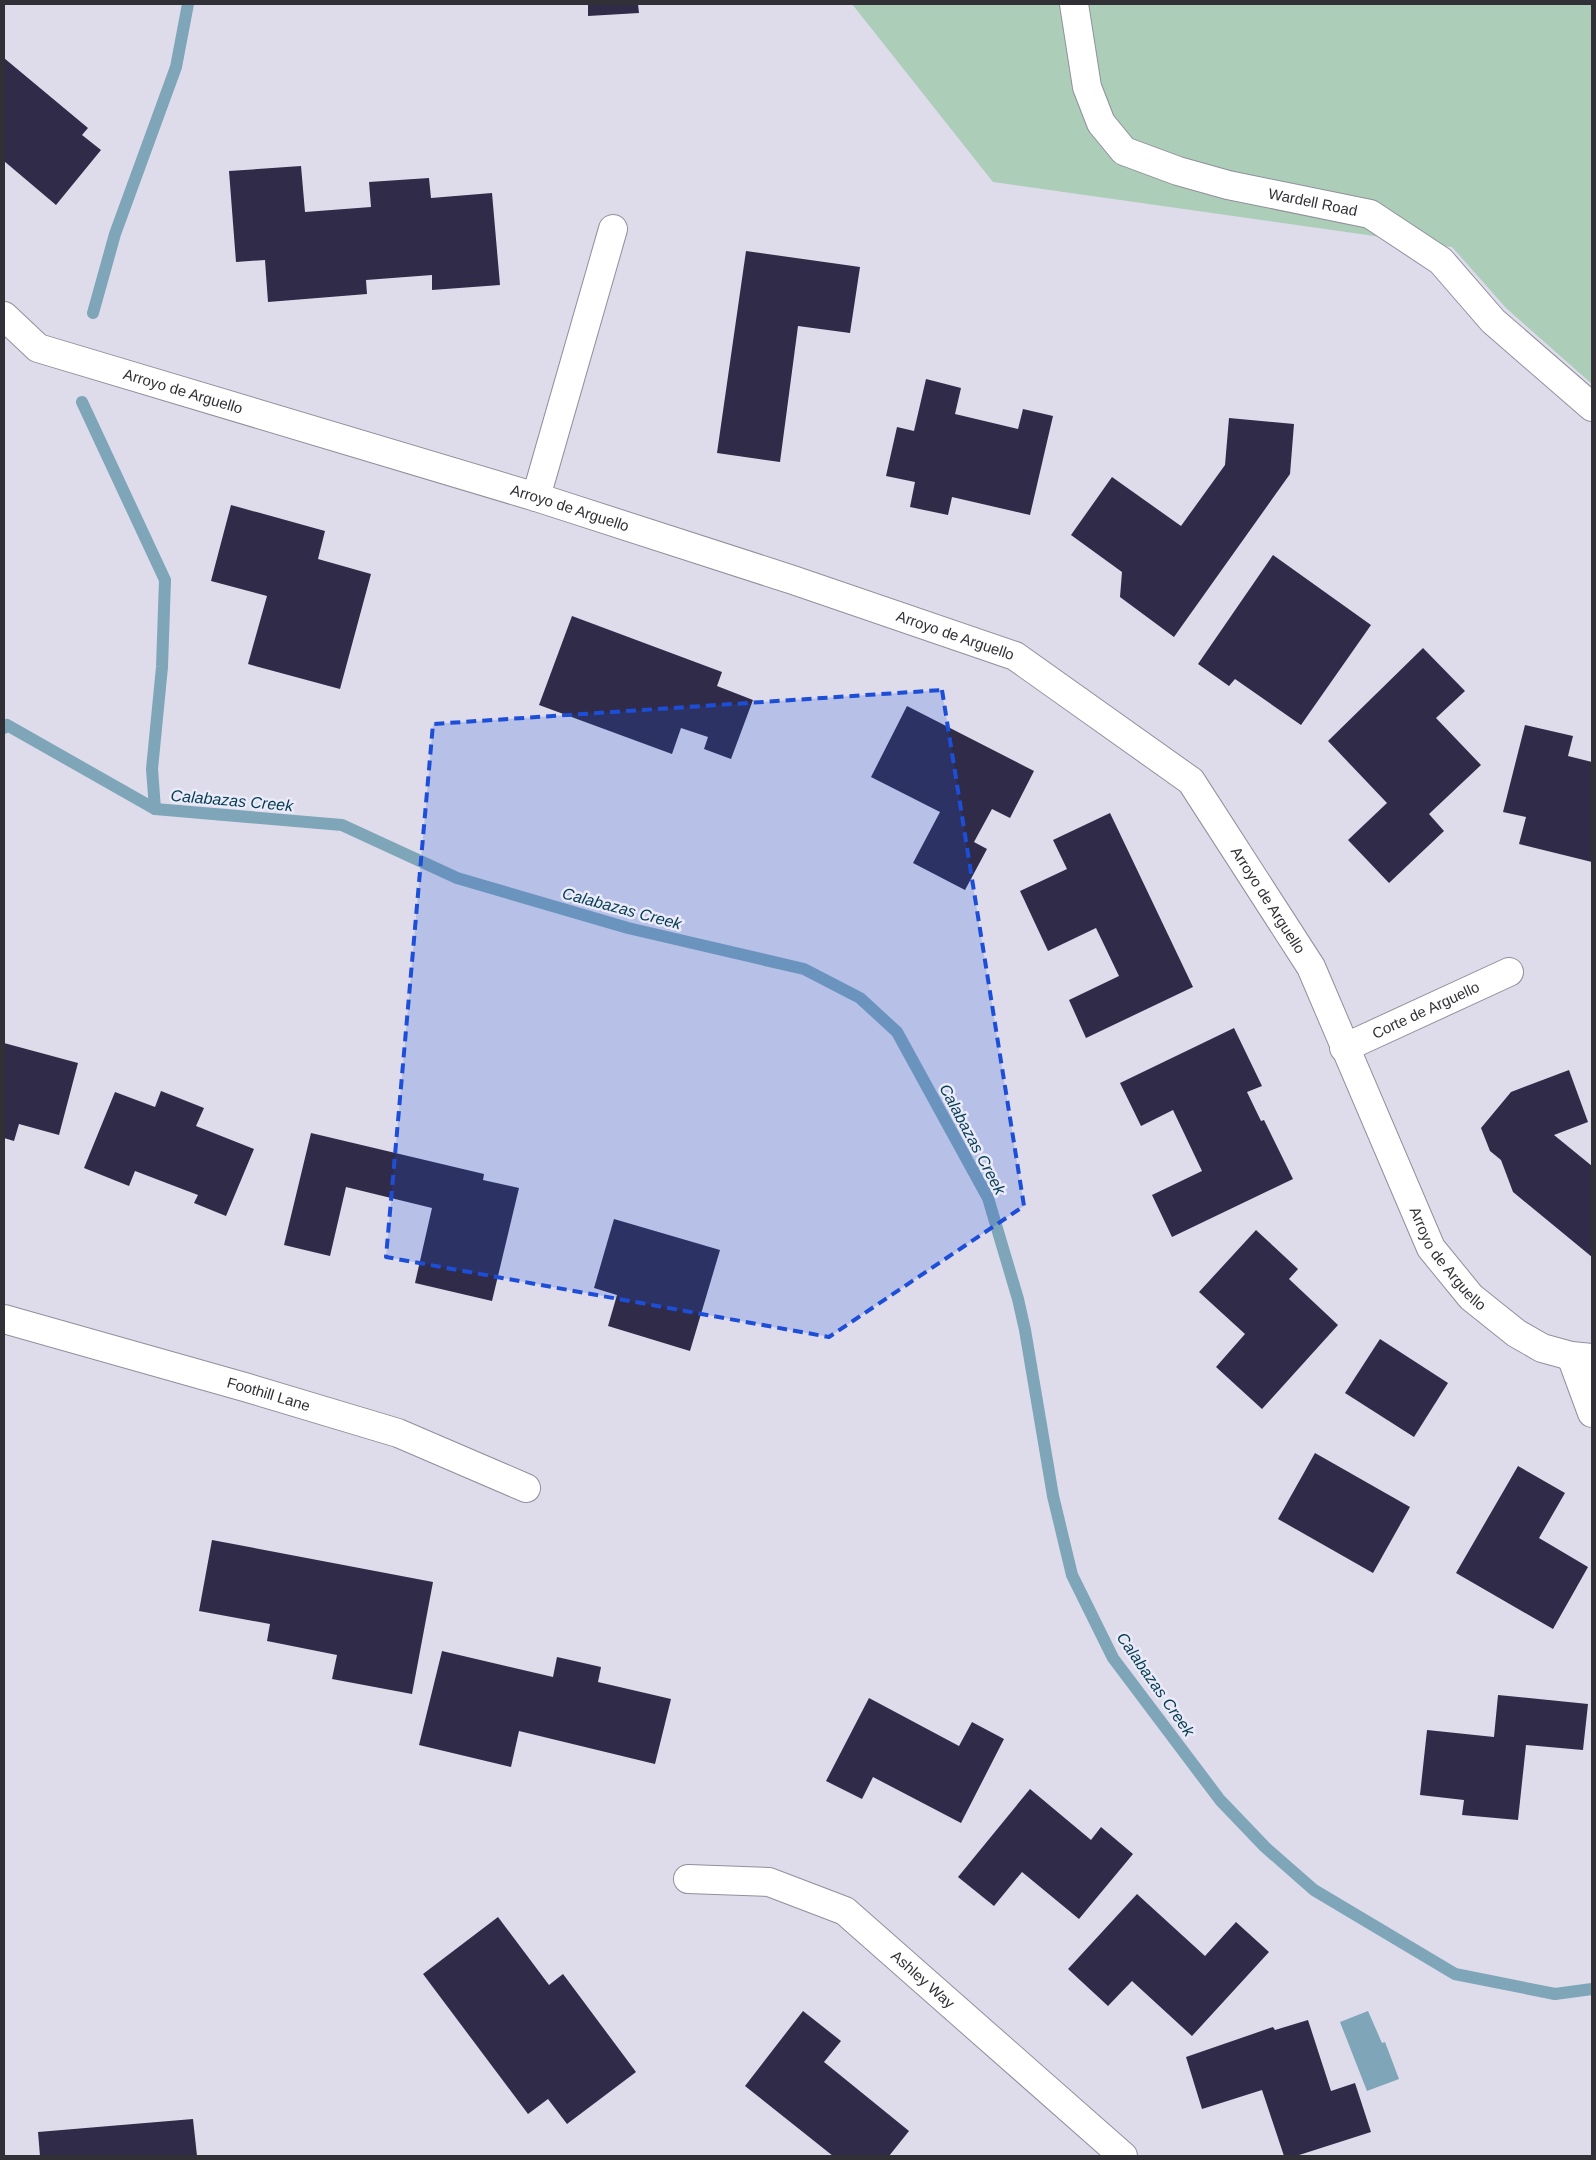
<svg xmlns="http://www.w3.org/2000/svg" width="1596" height="2160" font-family="Helvetica,sans-serif">
  <style>
    .green { fill: #accdb8 }
    .water { fill: #7ea5b8 }
    .lines { fill: none; stroke-linecap: round; stroke-linejoin: round }
    .stream { stroke: #7ea5b8; stroke-width: 12 }
    .building { fill: #302b48 }
    .minor-casing { stroke: #908f9c; stroke-width: 30 }
    .minor { stroke: #fff; stroke-width: 28 }
    .marked { fill: #1d4ed8; fill-opacity: 0.2; stroke: #1d4ed8; stroke-width: 4; stroke-dasharray: 10 6; stroke-linejoin: round }
    .labels { text-anchor: middle; stroke-width: 5; stroke-linejoin: round; paint-order: stroke }
    .street-label { font-size: 15px; fill: #313036; stroke: #ebeaf8 }
    .water-label { font-size: 16px; font-style: italic; fill: #033c51; stroke: #ebeaf8 }
  </style>
  <rect width="100%" height="100%" fill="#dedceb"/>
  <path class="green" d="M852 4H1592V384L1506 308 1452 247 993 182Z"/>
  <path class="water" d="M1368 2011 1382 2043 1385 2042 1399 2079 1367 2091 1340 2022Z"/>
  <g class="lines">
    <g class="stream">
      <path d="M93 313 115 234 176 67 188 4"/>
      <path d="M82 402 165 580 162 667 152 769 155 809"/>
      <path d="M4 728 7 725 155 809 342 825 457 878 628 928 804 969 860 998 897 1032 988 1198 1018 1299 1025 1330 1053 1496 1072 1575 1113 1658 1220 1800 1265 1847 1314 1890 1455 1974 1555 1994 1592 1989"/>
    </g>
  </g>
  <g class="building">
    <path d="M588 4H638L639 13 588 16Z"/>
    <path d="M4 58 88 128 82 135 101 150 56 205 4 161Z"/>
    <path d="M301 166 305 212 371 207 369 182 429 178 431 198 492 193 500 285 432 290V275L366 280 367 294 268 302 265 260 236 262 229 171Z"/>
    <path d="M746 251 860 267 850 333 798 326 780 462 717 453Z"/>
    <path d="M926 379 961 388 955 414 1018 429 1023 409 1053 416 1030 515 952 497 948 515 910 507 915 482 886 476 897 427 914 431Z"/>
    <path d="M1229 418 1294 424 1290 474 1174 637 1120 597 1122 572 1071 535 1112 477 1181 526 1225 465Z"/>
    <path d="M231 505 325 531 318 559 371 574 340 689 248 664 267 596 211 581Z"/>
    <path d="M1273 555 1371 625 1301 725 1235 679 1229 686 1198 664Z"/>
    <path d="M572 616 722 672 717 686 753 700 731 759 704 749 708 737 681 728 672 754 539 705Z"/>
    <path d="M1423 648 1465 691 1436 718 1481 765 1429 814 1444 831 1389 883 1348 840 1387 803 1328 741Z"/>
    <path d="M907 706 1034 771 1010 818 992 809 974 842 987 849 965 890 913 863 940 812 871 777Z"/>
    <path d="M1525 725 1573 736 1568 756 1592 762V862L1519 844 1526 817 1503 812Z"/>
    <path d="M1110 813 1193 987 1086 1038 1069 1000 1119 976 1096 928 1048 951 1020 891 1067 869 1053 840Z"/>
    <path d="M1234 1028 1262 1086 1247 1092 1261 1121 1264 1120 1293 1179 1172 1237 1152 1195 1202 1171 1173 1110 1141 1126 1120 1083Z"/>
    <path d="M4 1043 78 1063 59 1135 19 1124 14 1141 4 1138Z"/>
    <path d="M1569 1070 1588 1122 1554 1135 1592 1166V1257L1513 1192 1501 1160 1490 1151 1481 1128 1511 1092Z"/>
    <path d="M161 1091 204 1108 196 1126 254 1149 226 1216 194 1203 198 1195 135 1171 129 1186 84 1168 115 1092 155 1107Z"/>
    <path d="M311 1133 484 1174 483 1180 519 1188 492 1301 415 1283 432 1208 346 1187 330 1256 284 1245Z"/>
    <path d="M614 1219 720 1250 690 1351 608 1326 617 1295 594 1288Z"/>
    <path d="M1256 1230 1298 1269 1289 1279 1338 1325 1262 1409 1216 1367 1245 1334 1199 1292Z"/>
    <path d="M1380 1339 1448 1383 1414 1437 1345 1393Z"/>
    <path d="M1315 1453 1410 1507 1373 1573 1278 1519Z"/>
    <path d="M1518 1466 1565 1493 1539 1538 1588 1567 1553 1629 1456 1573Z"/>
    <path d="M212 1540 433 1582 412 1694 332 1679 337 1655 267 1641 270 1624 199 1611Z"/>
    <path d="M442 1651 553 1677 557 1657 601 1667 598 1682 671 1699 655 1764 519 1731 511 1767 419 1745Z"/>
    <path d="M1498 1695 1588 1704 1583 1750 1526 1745 1518 1820 1462 1815 1464 1800 1420 1795 1427 1730 1494 1737Z"/>
    <path d="M869 1698 959 1746 972 1722 1004 1739 961 1823 873 1777 862 1799 826 1781Z"/>
    <path d="M1030 1789 1091 1840 1101 1827 1133 1854 1079 1919 1022 1872 994 1906 958 1877Z"/>
    <path d="M1137 1894 1205 1956 1236 1922 1269 1952 1192 2036 1132 1981 1108 2006 1068 1969Z"/>
    <path d="M498 1917 549 1985 563 1974 636 2072 567 2124 548 2099 528 2114 423 1974Z"/>
    <path d="M803 2011 841 2041 824 2062 909 2131 889 2156H833L745 2086Z"/>
    <path d="M1308 2020 1331 2091 1355 2083 1371 2132 1296 2156H1284L1262 2090 1202 2109 1186 2057 1273 2027 1275 2030Z"/>
    <path d="M193 2119 197 2156H40L38 2132Z"/>
  </g>
  <g class="lines">
    <g class="minor-casing">
      <g id="minor">
        <path id="s1" d="M1074 4 1087 87 1101 123 1124 151 1178 171 1228 185 1370 214 1441 261 1493 321 1592 407"/>
        <path id="s2" d="M4 316 38 348 536 497 793 580 1015 656 1191 781 1311 967 1431 1248 1471 1297 1516 1333 1542 1348 1571 1356 1592 1358"/>
        <path d="M536 497 613 229"/>
        <path id="s3" d="M1344 1048 1509 972"/>
        <path id="s4" d="M4 1319 248 1388 398 1433 526 1488"/>
        <path d="M1571 1356 1592 1413"/>
        <path id="s5" d="M688 1879 769 1882 845 1911 1123 2156"/>
      </g>
    </g>
    <use href="#minor" class="minor"/>
  </g>
  <path class="marked" d="M942 690 1024 1206 829 1337 386 1257 433 724Z"/>
  <g class="labels">
    <g class="street-label">
      <text dy="5" stroke="none"><textPath href="#s1" startOffset="355">Wardell Road</textPath></text>
      <text dy="5" stroke="none"><textPath href="#s2" startOffset="198">Arroyo de Arguello</textPath></text>
      <text dy="5" stroke="none"><textPath href="#s2" startOffset="602">Arroyo de Arguello</textPath></text>
      <text dy="5" stroke="none"><textPath href="#s2" startOffset="1008">Arroyo de Arguello</textPath></text>
      <text dy="5" stroke="none"><textPath href="#s2" startOffset="1429">Arroyo de Arguello</textPath></text>
      <text dy="5" stroke="none"><textPath href="#s3" startOffset="90">Corte de Arguello</textPath></text>
      <text dy="5" stroke="none"><textPath href="#s2" startOffset="1832">Arroyo de Arguello</textPath></text>
      <text dy="5" stroke="none"><textPath href="#s4" startOffset="275">Foothill Lane</textPath></text>
      <text dy="5" stroke="none"><textPath href="#s5" startOffset="266">Ashley Way</textPath></text>
    </g>
    <g class="water-label">
      <text transform="translate(232 800) rotate(5)" y="6">Calabazas Creek</text>
      <text transform="translate(622 908) rotate(15)" y="6">Calabazas Creek</text>
      <text transform="translate(973 1139) rotate(62)" y="6">Calabazas Creek</text>
      <text transform="translate(1156 1684) rotate(55)" y="6">Calabazas Creek</text>
    </g>
  </g>
  <rect width="1596" height="2160" fill="none" stroke="#313036" stroke-width="10"/>
</svg>
